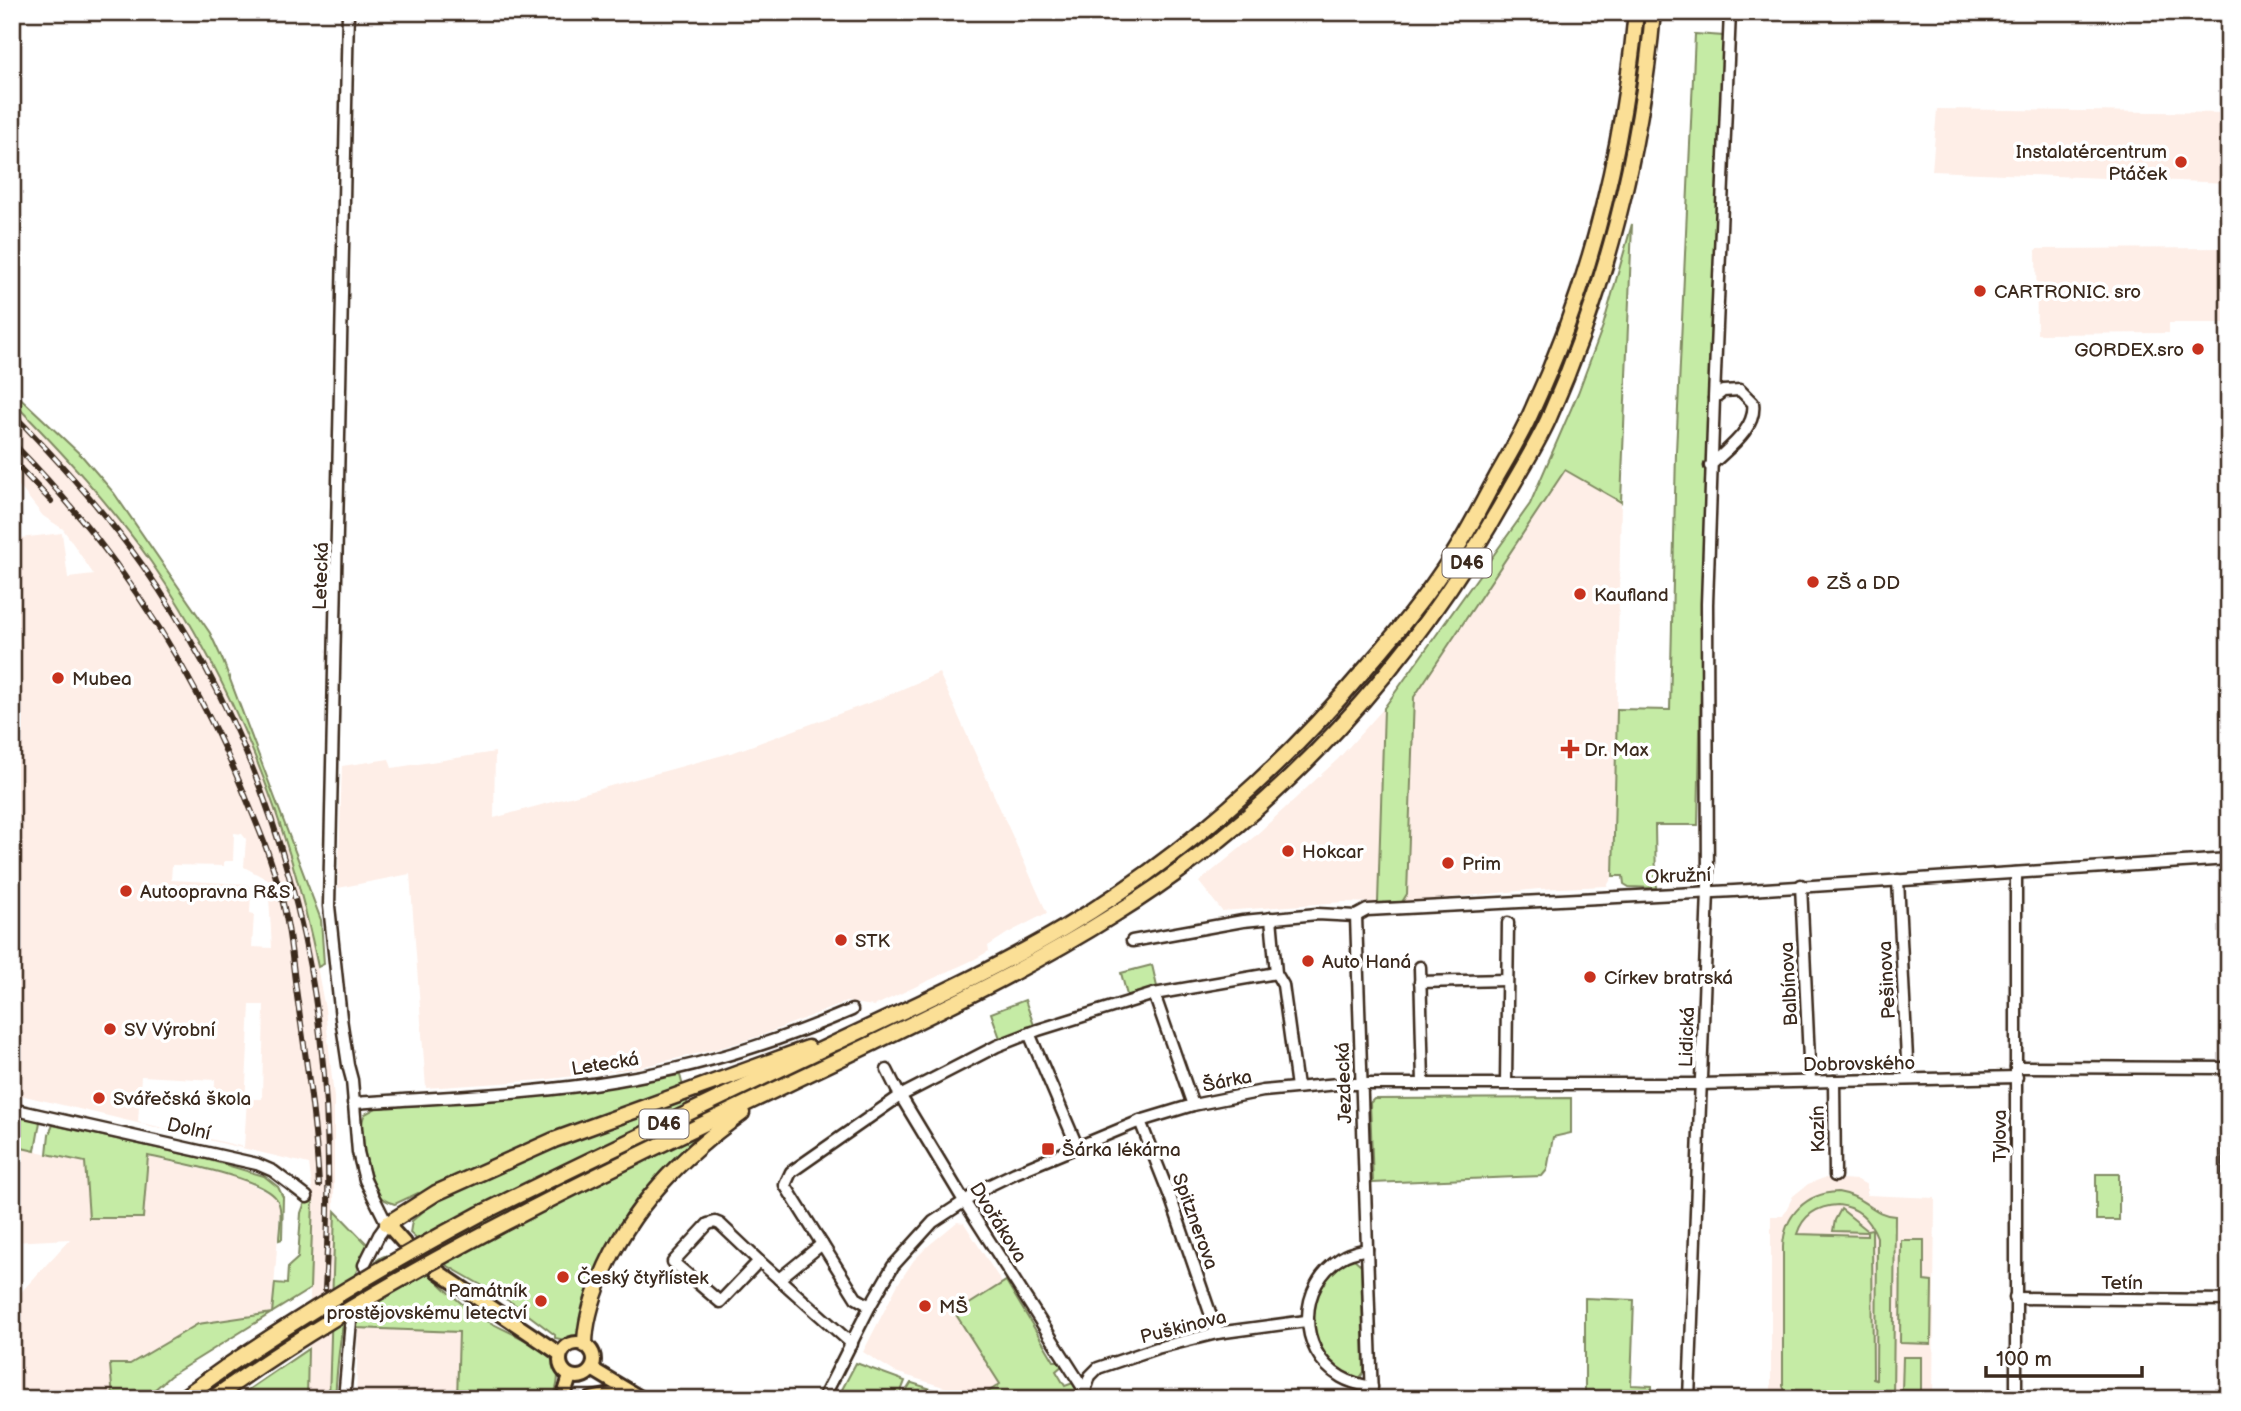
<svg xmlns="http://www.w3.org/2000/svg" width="2241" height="1411" font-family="'Balsamiq Sans',sans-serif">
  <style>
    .built { fill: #feeee7; fill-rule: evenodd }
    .green { fill: #c5eba5; stroke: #808a62; stroke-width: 2; fill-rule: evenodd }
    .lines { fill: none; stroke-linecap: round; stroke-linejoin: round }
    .minor-tunnel { stroke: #d8d4d2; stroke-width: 10; stroke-dasharray: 10 5; stroke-linecap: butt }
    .minor-casing { stroke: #3b2a1e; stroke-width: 15 }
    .major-casing { stroke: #3b2a1e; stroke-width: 18 }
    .highway-casing { stroke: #3b2a1e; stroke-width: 19 }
    .minor { stroke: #fff; stroke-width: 10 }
    .major { stroke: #fbdf96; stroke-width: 12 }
    .highway { stroke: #fbdf96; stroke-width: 14 }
    .rail-casing { stroke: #3b2a1e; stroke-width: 6 }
    .rail { stroke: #fff; stroke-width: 3.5; stroke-dasharray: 10; stroke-linecap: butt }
    .highway-bridge-casing { stroke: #3b2a1e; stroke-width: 19; stroke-linecap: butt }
    .highway-bridge { stroke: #fbdf96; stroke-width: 14 }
    .poi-dot { fill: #c8321e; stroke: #fff; stroke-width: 2.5 }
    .labels { text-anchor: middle; stroke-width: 7; stroke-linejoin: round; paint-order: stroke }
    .shield { fill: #fff; stroke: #766a62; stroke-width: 2 }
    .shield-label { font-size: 18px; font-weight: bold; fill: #3b2a1e }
    .poi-label { font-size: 19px; fill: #3b2a1e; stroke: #fff; text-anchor: start }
    .street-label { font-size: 19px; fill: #3b2a1e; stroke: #fff }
  </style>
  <rect width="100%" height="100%" fill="#fff"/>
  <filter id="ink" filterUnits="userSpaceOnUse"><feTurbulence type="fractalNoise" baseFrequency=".0143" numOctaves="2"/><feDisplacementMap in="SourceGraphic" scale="14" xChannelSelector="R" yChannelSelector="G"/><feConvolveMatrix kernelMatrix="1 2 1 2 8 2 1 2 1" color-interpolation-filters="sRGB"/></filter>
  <g filter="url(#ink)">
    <g class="built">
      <path d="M1937 109 2229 113V183L1932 171Z"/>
      <path d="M2229 248V323H2169V333L2037 334 2036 249Z"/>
      <path d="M12 401 98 494 150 561 174 598 213 666 234 707 272 799 297 874 309 924 325 1009 334 1098V1275L330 1399H307L313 1194 309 1164 12 1093V539L62 533 68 578 94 575 63 529 43 516 12 477ZM234 833 242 834 246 839 244 867 268 880 272 948 252 947 254 914 250 913 251 889 247 884 171 880 172 865 224 866V861H233ZM250 1005H264L262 1099H247L244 1147 138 1122 141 1076 215 1080 214 1104 245 1105Z"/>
      <path d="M1565 470 1621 502 1613 876 1607 886 1539 889 1426 900 1434 906 1397 909 1407 894 1414 697Z"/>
      <path d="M939 673 1047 913 1008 933 988 946 989 951 975 959 874 1006 846 1002 760 1036 717 1049 636 1068 542 1080 426 1088 410 874 338 888 342 766 389 759 392 768 495 752 494 818 734 752 877 700Z"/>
      <path d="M1384 708 1378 903 1343 902 1222 911 1199 882 1255 836 1338 759Z"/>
      <path d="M12 1123 17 1124 13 1146 85 1162 88 1143 236 1177 271 1194 276 1198 280 1209 272 1313 198 1324 130 1364H110L113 1399H12V1302L70 1239 12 1242Z"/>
      <path d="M1824 1178 1858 1180 1867 1185V1195L1935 1198 1933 1399H1771V1216H1783L1793 1196 1808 1184Z"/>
      <path d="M957 1222 964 1223 1002 1283 955 1313 1001 1384 979 1398 895 1372 863 1352 898 1284 914 1260 928 1246Z"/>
      <path d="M358 1329 459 1332 457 1399H356Z"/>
    </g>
    <g class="green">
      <path d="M1695 34 1724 36 1706 454 1698 825H1655L1656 888 1629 887 1624 884 1623 876H1613L1617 709 1670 710 1676 452Z"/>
      <path d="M1632 224 1621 502 1565 470 1414 697 1407 894 1402 902 1378 903 1384 708 1530 504 1578 393 1603 326Z"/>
      <path d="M12 390 82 456 114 493 210 633 223 661 321 920 324 964 318 967C289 823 234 683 151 562 110 504 62 452 12 401Z"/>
      <path d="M1152 965 1158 991 1128 999 1121 973Z"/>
      <path d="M1025 1000 1035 1028 1001 1041 991 1013Z"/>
      <path d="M680 1075 696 1137C675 1158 654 1178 636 1200 609 1235 594 1276 580 1317L583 1318 579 1338 565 1340 555 1338V1335L514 1304 441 1262 410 1233 412 1221 427 1208 418 1193 395 1204C389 1202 384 1201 380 1196 370 1183 356 1128 365 1114L376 1108 579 1092Z"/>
      <path d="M1571 1098V1133L1553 1137 1547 1170 1542 1176 1373 1183 1370 1103 1374 1099Z"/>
      <path d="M16 1117 37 1120 40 1122 35 1151 13 1146 17 1125 12 1123V1120L15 1121Z"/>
      <path d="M53 1125 206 1159 264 1176 278 1187 283 1197 282 1239 279 1240C279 1229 284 1208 276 1198 260 1177 175 1162 148 1156L143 1218H89L85 1162 47 1154 49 1134Z"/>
      <rect x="2096" y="1174" width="23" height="46"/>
      <path d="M1838 1192C1865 1196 1872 1215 1895 1216L1893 1399H1789L1783 1386V1247C1784 1215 1806 1193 1838 1192ZM1838 1205C1858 1207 1870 1219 1877 1237L1876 1380 1873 1379 1872 1229 1867 1230 1841 1209 1835 1220 1833 1231 1867 1232V1236L1797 1234C1803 1215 1818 1206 1838 1205Z"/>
      <path d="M307 1197 313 1200 310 1289 170 1376 144 1399H113L110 1364H130L198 1324 272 1313 275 1283 287 1284 288 1267 298 1258 301 1213Z"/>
      <path d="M335 1211 368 1245C343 1302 339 1338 335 1399H329Z"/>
      <path d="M1901 1240H1924V1281L1932 1282 1931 1344 1900 1343Z"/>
      <path d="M399 1254C431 1268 450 1299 480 1317 500 1329 540 1343 554 1362 561 1374 557 1387 553 1399H457L459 1332 356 1328C360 1307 361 1267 382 1257 387 1254 394 1255 399 1254Z"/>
      <path d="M1353 1258 1361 1265 1364 1372 1359 1379C1300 1368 1299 1276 1353 1258Z"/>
      <path d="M1006 1281 1054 1361H1060L1063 1365 1056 1371 1065 1386 1073 1383 1077 1392 1070 1395 1071 1399H1026L1014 1393 1012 1399 979 1398 1000 1384 955 1313Z"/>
      <path d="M1585 1298 1634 1300 1631 1385 1652 1386V1391L1638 1390V1398L1641 1399H1585Z"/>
      <path d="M308 1349 307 1399H233L239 1396Z"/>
      <path d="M1903 1357H1921V1392L1902 1391Z"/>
      <path d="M856 1363 905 1381 898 1399H837Z"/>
      <path d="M911 1383H912L963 1399H901Z"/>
    </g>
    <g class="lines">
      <path class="minor-tunnel" d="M351 1321 364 1265"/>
      <g class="minor-casing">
        <g id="minor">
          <path d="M348 12 329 906 341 1018 348 1065 352 1080 358 1152 365 1180 387 1224 379 1235 364 1265"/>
          <path d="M1714 398 1730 12"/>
          <path d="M2016 873V1399"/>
          <path d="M1898 880 1908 1079"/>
          <path d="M1801 885 1810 1081"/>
          <path d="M1356 916 1372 1399"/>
          <path d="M1271 918 1276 973 1283 985 1297 1087"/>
          <path d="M1132 941 1243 921 1317 914 1356 916 1367 910 1734 891 2229 859"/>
          <path d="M1420 967 1423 1083"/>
          <path d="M1420 982 1506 980"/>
          <path d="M1154 994 1193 1105"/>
          <path d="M1029 1033 1077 1146"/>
          <path d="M2016 1067 2229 1068"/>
          <path d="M887 1070 897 1090 964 1201 1085 1391 1087 1399"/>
          <path d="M1834 1081 1835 1176"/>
          <path d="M1506 1083 1508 923"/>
          <path d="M353 1103C441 1097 531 1095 618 1080 699 1067 777 1042 852 1010"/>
          <path d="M12 1109 257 1164 273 1171 307 1197"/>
          <path d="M1140 1121 1171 1199 1217 1333"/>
          <path d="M2228 1215 2229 1105"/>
          <path d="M715 1222 720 1224 759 1261 720 1302 673 1262 708 1224Z"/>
          <path d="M1367 1249C1358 1251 1348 1253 1341 1258 1298 1285 1296 1350 1341 1377 1351 1383 1361 1385 1372 1387"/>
          <path d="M759 1261 852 1344"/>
          <path d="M779 1279 822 1244"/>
          <path d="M2015 1298 2229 1300"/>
          <path d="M870 1306 856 1298 785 1185 791 1172 900 1096 997 1046 1038 1030 1154 994 1276 973"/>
          <path d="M1085 1391 1090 1376 1098 1368 1157 1348 1217 1333 1306 1321"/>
          <path d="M344 1399 351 1321"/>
          <path d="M823 1399 870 1306 893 1266 933 1222 988 1186 1015 1173 1140 1121 1193 1105 1263 1091 1338 1084H1701L2017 1077"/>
          <path d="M1689 1399 1708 891 1707 604 1714 398 1723 391 1740 390 1753 403C1757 429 1727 449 1710 466"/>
        </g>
      </g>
      <g class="major-casing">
        <g id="major">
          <path d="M387 1224 404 1243"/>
          <path d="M437 1271 560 1354"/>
          <circle cx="577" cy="1360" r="17"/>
          <path d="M592 1369 642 1399"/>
          <path d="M563 1399 570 1376"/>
          <path d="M591 1399 611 1395 632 1399"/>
        </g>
      </g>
      <g class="highway-casing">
        <g id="highway">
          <path d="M480 1214C597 1156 715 1100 833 1044 911 1007 990 972 1064 928 1180 859 1279 771 1366 668 1401 628 1435 586 1462 540 1474 520 1485 498 1496 478 1508 457 1520 437 1530 415 1589 288 1623 151 1636 12"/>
          <path d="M387 1224 436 1193 554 1140 808 1048"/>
          <path d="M489 1231C614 1165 742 1106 869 1045 953 1004 1036 964 1115 914 1280 812 1416 660 1509 491 1522 468 1537 444 1548 420 1605 292 1641 152 1653 12"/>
          <path d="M585 1345C585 1322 592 1300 601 1278 630 1207 681 1157 742 1113"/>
          <path d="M181 1399 226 1367"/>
          <path d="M212 1399 232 1385"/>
        </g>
      </g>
      <use href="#minor" class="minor"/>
      <use href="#major" class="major"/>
      <use href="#highway" class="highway"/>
      <g class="rail-casing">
        <g id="rail">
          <path d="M12 413C59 461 104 511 143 566 240 704 301 868 320 1035 330 1119 330 1205 325 1289"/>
          <path d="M12 442C111 542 187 658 242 788 256 822 271 856 280 892 290 926 292 961 297 996 306 1059 316 1123 319 1185"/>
          <path d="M12 460 51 501"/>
        </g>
      </g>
      <use href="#rail" class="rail"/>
      <g class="highway-bridge-casing">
        <g id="highway-bridge">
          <path d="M226 1367C308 1311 392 1261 480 1214"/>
          <path d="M232 1385C314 1327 400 1278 489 1231"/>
        </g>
      </g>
      <use href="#highway-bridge" class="highway-bridge"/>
    </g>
  </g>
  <g class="poi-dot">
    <circle cx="2181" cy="162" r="7"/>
    <circle cx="1980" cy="291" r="7"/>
    <circle cx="2198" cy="349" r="7"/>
    <circle cx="1813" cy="582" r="7"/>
    <circle cx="1580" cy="594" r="7"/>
    <circle cx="58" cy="678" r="7"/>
    <path d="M1566.5 738.5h7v7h7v7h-7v7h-7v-7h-7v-7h7z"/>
    <circle cx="1288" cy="851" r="7"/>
    <circle cx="1448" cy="863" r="7"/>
    <circle cx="126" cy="891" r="7"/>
    <circle cx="841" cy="940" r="7"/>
    <circle cx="1308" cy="961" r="7"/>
    <circle cx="1590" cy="977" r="7"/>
    <circle cx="110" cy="1029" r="7"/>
    <circle cx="99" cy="1098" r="7"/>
    <rect x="1041" y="1142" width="14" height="14" rx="3.5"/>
    <circle cx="563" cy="1277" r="7"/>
    <circle cx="541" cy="1301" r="7"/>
    <circle cx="925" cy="1306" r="7"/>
  </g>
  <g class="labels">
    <g class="shield">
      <rect x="1442.5" y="548.5" width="49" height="29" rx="5"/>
      <rect x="639.5" y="1109.5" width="49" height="29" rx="5"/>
    </g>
    <g class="shield-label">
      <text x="1467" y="569">D46</text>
      <text x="664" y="1130">D46</text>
    </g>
    <g class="poi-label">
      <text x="2167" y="158" text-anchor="end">Instalatércentrum<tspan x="2167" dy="22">Ptáček</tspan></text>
      <text x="1994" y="298">CARTRONIC. sro</text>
      <text x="2184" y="356" text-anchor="end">GORDEX.sro</text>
      <text x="1827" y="589">ZŠ a DD</text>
      <text x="1594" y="601">Kaufland</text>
      <text x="72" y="685">Mubea</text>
      <text x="1584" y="756">Dr. Max</text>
      <text x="1302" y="858">Hokcar</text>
      <text x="1462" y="870">Prim</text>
      <text x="140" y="898">Autoopravna R&amp;S</text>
      <text x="855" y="947">STK</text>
      <text x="1322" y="968">Auto Haná</text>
      <text x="1604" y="984">Církev bratrská</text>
      <text x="124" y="1036">SV Výrobní</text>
      <text x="113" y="1105">Svářečská škola</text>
      <text x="1062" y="1156">Šárka lékárna</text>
      <text x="577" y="1284">Český čtyřlístek</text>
      <text x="527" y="1297" text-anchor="end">Památník<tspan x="527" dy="22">prostějovskému letectví</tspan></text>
      <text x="939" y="1313">MŠ</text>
    </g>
    <g class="street-label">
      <text transform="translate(320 576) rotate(-88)" y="7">Letecká</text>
      <text transform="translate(1678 875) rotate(-2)" y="7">Okružní</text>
      <text transform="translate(1886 980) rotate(-93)" y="7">Pešinova</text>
      <text transform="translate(1788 984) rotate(-93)" y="7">Balbínova</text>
      <text transform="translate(1686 1037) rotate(-88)" y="7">Lidická</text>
      <text transform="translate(605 1063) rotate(-9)" y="7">Letecká</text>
      <text transform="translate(1859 1063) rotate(-1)" y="7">Dobrovského</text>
      <text transform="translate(1227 1080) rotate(-11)" y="7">Šárka</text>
      <text transform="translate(1343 1083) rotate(-92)" y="7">Jezdecká</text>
      <text transform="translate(189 1128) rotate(13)" y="7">Dolní</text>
      <text transform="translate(1817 1129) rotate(-91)" y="7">Kazín</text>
      <text transform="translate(1999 1136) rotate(-90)" y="7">Tylova</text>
      <text transform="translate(1196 1221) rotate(70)" y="7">Spitznerova</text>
      <text transform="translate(999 1222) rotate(58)" y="7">Dvořákova</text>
      <text x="2122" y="1289">Tetín</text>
      <text transform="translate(1183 1326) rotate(-14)" y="7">Puškinova</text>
    </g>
  </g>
  <rect width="2241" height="1411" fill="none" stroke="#fff" stroke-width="42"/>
  <rect x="21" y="21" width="2199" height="1369" fill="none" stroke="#3b2a1e" stroke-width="2.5" filter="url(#ink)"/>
  <path d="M1986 1366v10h156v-10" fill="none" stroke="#3b2a1e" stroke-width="3.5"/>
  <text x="1996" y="1366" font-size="21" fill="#3b2a1e" stroke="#ffffff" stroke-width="5" paint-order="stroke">100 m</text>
</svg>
